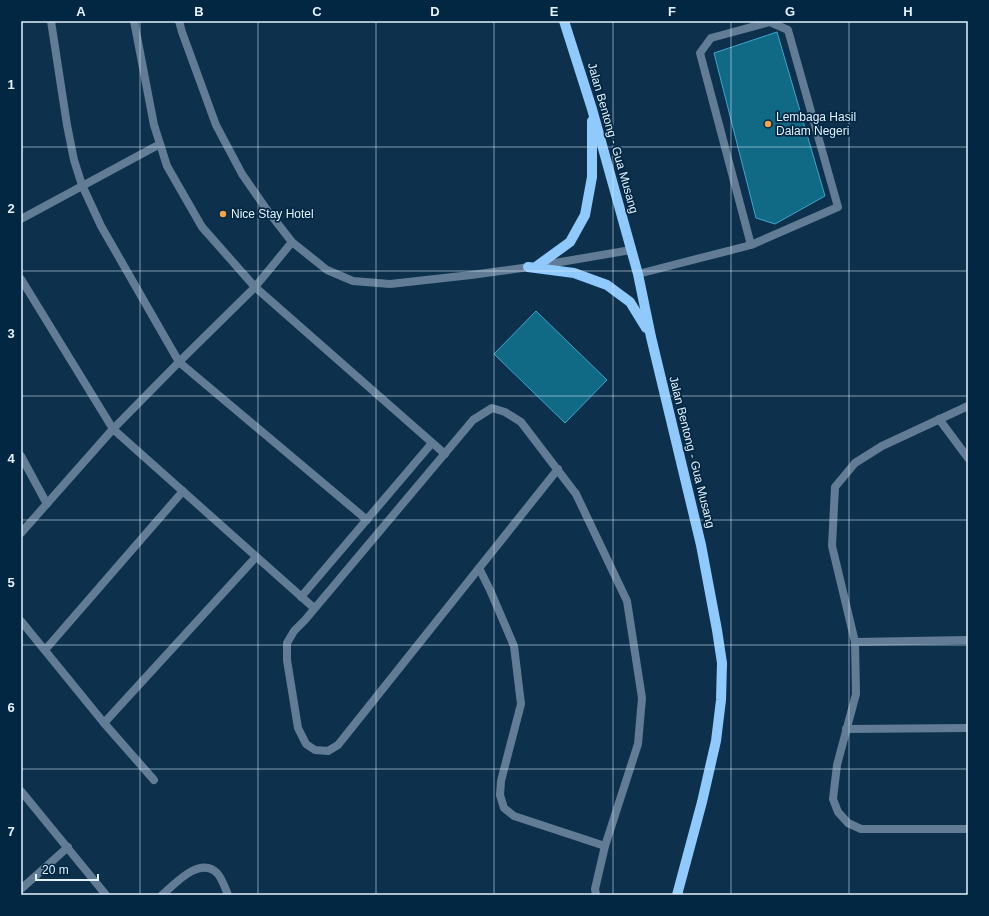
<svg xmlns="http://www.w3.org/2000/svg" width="989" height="916" font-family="Arial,sans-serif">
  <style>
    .building { fill: #106985; stroke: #3ea6cb }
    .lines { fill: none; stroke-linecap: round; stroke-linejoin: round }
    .service { stroke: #617c94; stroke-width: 8 }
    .minor { stroke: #617c94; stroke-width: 8 }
    .primary { stroke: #90c9fb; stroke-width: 10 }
    .grid { fill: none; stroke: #e4f1fe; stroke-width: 1; stroke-opacity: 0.55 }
    .poi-dot { fill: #f5a346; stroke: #022742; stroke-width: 1.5 }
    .labels { text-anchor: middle; stroke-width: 3.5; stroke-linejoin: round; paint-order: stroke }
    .poi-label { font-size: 12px; fill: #e4f1fe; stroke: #022742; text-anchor: start }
    .street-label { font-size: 12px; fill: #e4f1fe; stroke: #022742 }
    .neatline { fill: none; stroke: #e4f1fe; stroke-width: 1.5 }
    .grid-label { font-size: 13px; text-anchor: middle; font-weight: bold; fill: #e4f1fe }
  </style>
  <rect width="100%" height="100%" fill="#0d314d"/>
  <g class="building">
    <path d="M777 32 825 196 775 224 756 218 714 53Z"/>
    <path d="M536 311 607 380 565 423 494 354Z"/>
  </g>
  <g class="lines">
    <g class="service">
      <path d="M51 21 67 125 74 160 82 185 101 226 179 362 367 520"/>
      <path d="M21 219 160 144"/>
      <path d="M638 274 751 245 838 207 788 30 770 22 711 38 700 53 751 245"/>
      <path d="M21 456 47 504"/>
      <path d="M479 568 490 590 514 646 521 704 501 781 500 795 504 808 514 816 605 846"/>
      <path d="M301 597 432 443"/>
      <path d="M45 650 183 491"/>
      <path d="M846 729 968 728"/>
    </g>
    <g class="minor">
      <path d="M134 21 154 125 167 166 202 227 255 287 445 454"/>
      <path d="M179 21 182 32 216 125 242 174 267 210 292 242 327 270 353 281 390 284 471 275 537 266 631 250"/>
      <path d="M21 279 113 429 314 608"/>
      <path d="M968 406 882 446 855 463 835 487 832 546 855 642 856 694 837 765 833 799 838 812 848 823 861 829H968"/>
      <path d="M939 419 968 458"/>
      <path d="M558 469 338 745 328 751 315 750 306 744 298 728 287 660V643L294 631 305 620 473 420 492 408 505 412 521 422 576 494 627 601 642 698 638 744 605 846 595 889 596 895"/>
      <path d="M21 533 113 429 179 362 255 287 292 242"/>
      <path d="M21 621 104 723 154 780"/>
      <path d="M855 642 968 640"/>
      <path d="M104 723 256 557"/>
      <path d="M21 791 106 895"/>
      <path d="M21 889 68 847"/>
      <path d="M162 895C175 884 199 856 217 873 222 878 225 888 228 895"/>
    </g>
    <g class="primary">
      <path d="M564 21 592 109 638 274 651 337 701 545 717 630 722 663 721 700 716 741 702 802 677 895"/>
      <path d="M537 266 570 242 585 215 592 177V121"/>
      <path d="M528 267 574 273 607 285 630 302 646 328"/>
    </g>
  </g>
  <path class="grid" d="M140 21V895M258 21V895M376 21V895M494 21V895M613 21V895M731 21V895M849 21V895M21 147H968M21 271H968M21 396H968M21 520H968M21 645H968M21 769H968"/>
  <g class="poi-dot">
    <circle cx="768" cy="124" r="4"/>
    <circle cx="223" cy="214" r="4"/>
  </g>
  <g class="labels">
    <g class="poi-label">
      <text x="776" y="121">Lembaga Hasil<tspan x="776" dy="14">Dalam Negeri</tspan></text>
      <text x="231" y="218">Nice Stay Hotel</text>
    </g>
    <g class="street-label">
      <text transform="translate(613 138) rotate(74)" y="4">Jalan Bentong - Gua Musang</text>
      <text transform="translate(692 452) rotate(76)" y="4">Jalan Bentong - Gua Musang</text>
    </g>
  </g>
  <rect width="989" height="916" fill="none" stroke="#022742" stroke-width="44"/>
  <path d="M36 874v6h62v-6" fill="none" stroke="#e4f1fe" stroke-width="2"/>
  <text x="42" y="874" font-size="12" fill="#e4f1fe" stroke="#022742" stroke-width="3" paint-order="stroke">20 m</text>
  <rect x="22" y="22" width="945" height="872" class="neatline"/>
  <g class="grid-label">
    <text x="81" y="16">A</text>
    <text x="199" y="16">B</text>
    <text x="317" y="16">C</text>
    <text x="435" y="16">D</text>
    <text x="554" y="16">E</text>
    <text x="672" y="16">F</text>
    <text x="790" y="16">G</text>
    <text x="908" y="16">H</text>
    <text x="11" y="89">1</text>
    <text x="11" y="213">2</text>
    <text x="11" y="338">3</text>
    <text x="11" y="463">4</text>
    <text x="11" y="587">5</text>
    <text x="11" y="712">6</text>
    <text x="11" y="836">7</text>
  </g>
</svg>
